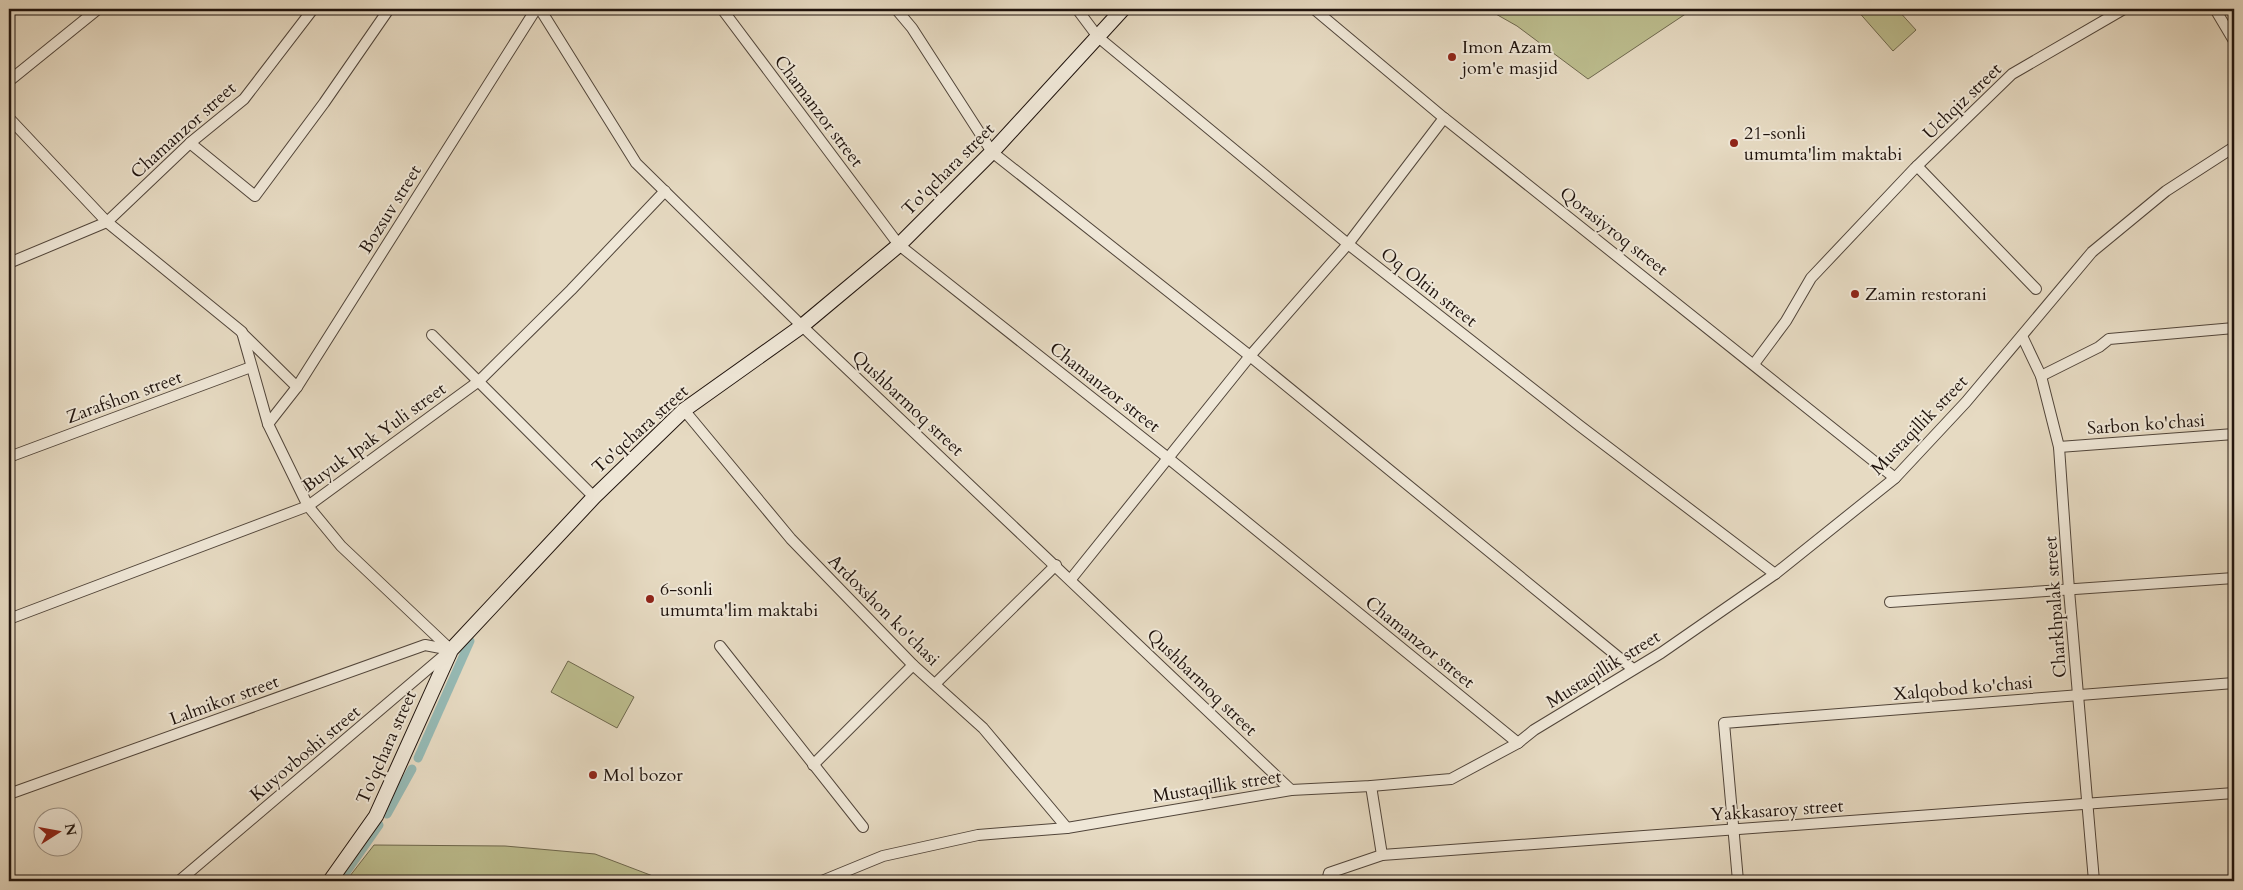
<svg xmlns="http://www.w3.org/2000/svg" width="2243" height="890" font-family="Cardo,serif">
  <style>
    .green { fill: #bcbd8e; stroke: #6e684e }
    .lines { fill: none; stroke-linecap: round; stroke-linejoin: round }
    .canal { stroke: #96bab5; stroke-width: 9 }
    .street-casing { stroke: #51453a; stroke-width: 12 }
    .secondary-casing { stroke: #1f130d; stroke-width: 16 }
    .street { stroke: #efe7d7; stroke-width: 10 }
    .secondary { stroke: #efe7d7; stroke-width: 14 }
    .poi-dot { fill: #8f2418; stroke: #efe7d7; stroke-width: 2 }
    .labels { text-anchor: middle; stroke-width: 4; stroke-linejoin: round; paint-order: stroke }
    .poi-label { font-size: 18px; fill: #1f130d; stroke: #efe7d7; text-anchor: start }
    .street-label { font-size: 18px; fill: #1f130d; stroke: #efe7d7 }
  </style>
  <rect width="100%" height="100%" fill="#e6dac2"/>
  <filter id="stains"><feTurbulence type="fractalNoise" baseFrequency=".004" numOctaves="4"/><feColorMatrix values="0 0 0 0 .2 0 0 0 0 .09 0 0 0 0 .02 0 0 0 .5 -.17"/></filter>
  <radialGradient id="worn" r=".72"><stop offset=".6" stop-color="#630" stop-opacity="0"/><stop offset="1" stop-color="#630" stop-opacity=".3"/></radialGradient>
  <g class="green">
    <path d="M1487 9H1693L1588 79 1517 26Z"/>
    <path d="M1856 9H1897L1916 30 1893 51Z"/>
    <path d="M568 661 634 697 617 728 551 692Z"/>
    <path d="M374 845 505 846 595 854 666 881H346Z"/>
  </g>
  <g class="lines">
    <g class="canal">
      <path d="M418 758 470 641"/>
      <path d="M387 814 412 769"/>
      <path d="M340 881 379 825"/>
    </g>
    <g class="street-casing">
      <g id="street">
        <path d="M540 9 636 163 802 326 1291 790"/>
        <path d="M722 9 899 245 1168 458 1518 743"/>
        <path d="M896 9 912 28 992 152 1250 356 1633 669"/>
        <path d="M1077 9 1098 37 1348 244 1580 426 1775 574"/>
        <path d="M1314 9 1444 118 1895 478"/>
        <path d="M2215 9 2234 41"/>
        <path d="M9 81 98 9"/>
        <path d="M9 118 107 222 242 332 268 424 308 506 341 546 451 650"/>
        <path d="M190 143 255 196 324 103 389 9"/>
        <path d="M1917 166 2036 289"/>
        <path d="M9 263 107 222 190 143 244 99 313 9"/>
        <path d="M242 333 297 387"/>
        <path d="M432 335 594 497"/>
        <path d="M2022 336 2041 376 2059 447 2069 590 2094 881"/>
        <path d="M1754 364 1786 321 1811 278 1915 168 2012 74 2124 9"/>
        <path d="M2041 376 2099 347 2109 339 2234 328"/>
        <path d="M684 410 791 539 913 665 983 728 1067 828"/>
        <path d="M268 424 297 387 536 9"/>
        <path d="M2059 447 2234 434"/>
        <path d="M9 457 251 367"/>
        <path d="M1071 579 1250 356 1348 244 1444 118"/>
        <path d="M1890 602 2234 578"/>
        <path d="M9 619 308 506 479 381 571 290 665 191"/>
        <path d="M720 646 863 827"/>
        <path d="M935 684 1056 565"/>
        <path d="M813 765 913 665"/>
        <path d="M1371 786 1382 855"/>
        <path d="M9 794 425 645 451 650"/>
        <path d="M179 881 448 652"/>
        <path d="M822 881 883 856 978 835 1067 828 1291 790 1371 786 1451 779 1518 743 1534 730 1661 653 1775 574 1895 478 1966 402 2092 252 2166 191 2234 147"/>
        <path d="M1327 881 1329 873 1382 855 2234 793"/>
        <path d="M1738 881 1724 723 2234 683"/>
      </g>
    </g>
    <g class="secondary-casing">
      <path id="secondary" d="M330 881 376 816 451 650 594 497 684 410 802 326 899 245 992 152 1123 9"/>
    </g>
    <use href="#street" class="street"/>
    <use href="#secondary" class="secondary"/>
  </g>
  <g class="poi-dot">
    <circle cx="1452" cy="57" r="5"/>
    <circle cx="1734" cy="143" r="5"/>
    <circle cx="1855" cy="294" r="5"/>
    <circle cx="650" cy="599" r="5"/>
    <circle cx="593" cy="775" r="5"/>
  </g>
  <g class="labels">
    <g class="poi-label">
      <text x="1462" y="53">Imon Azam<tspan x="1462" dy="21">jom'e masjid</tspan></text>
      <text x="1744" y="139">21-sonli<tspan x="1744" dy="21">umumta'lim maktabi</tspan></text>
      <text x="1865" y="300">Zamin restorani</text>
      <text x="660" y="595">6-sonli<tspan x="660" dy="21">umumta'lim maktabi</tspan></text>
      <text x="603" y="781">Mol bozor</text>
    </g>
    <g class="street-label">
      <text transform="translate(1962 101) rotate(-44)" y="6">Uchqiz street</text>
      <text transform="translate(819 111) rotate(53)" y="6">Chamanzor street</text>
      <text transform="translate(183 130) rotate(-42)" y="6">Chamanzor street</text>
      <text transform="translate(948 169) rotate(-45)" y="6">To'qchara street</text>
      <text transform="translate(390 209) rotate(-58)" y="6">Bozsuv street</text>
      <text transform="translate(1614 231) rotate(38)" y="6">Qorasiyroq street</text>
      <text transform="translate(1429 287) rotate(38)" y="6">Oq Oltin street</text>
      <text transform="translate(1105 387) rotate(38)" y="6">Chamanzor street</text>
      <text transform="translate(124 397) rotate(-20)" y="6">Zarafshon street</text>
      <text transform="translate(908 403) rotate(43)" y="6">Qushbarmoq street</text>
      <text transform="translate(2146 424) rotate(-4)" y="6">Sarbon ko'chasi</text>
      <text transform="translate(1919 425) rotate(-46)" y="6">Mustaqillik street</text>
      <text transform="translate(640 429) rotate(-42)" y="6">To'qchara street</text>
      <text transform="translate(374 437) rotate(-36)" y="6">Buyuk Ipak Yuli street</text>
      <text transform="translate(2055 607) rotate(-94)" y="6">Charkhpalak street</text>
      <text transform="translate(884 610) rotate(45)" y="6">Ardoxshon ko'chasi</text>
      <text transform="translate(1420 642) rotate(39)" y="6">Chamanzor street</text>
      <text transform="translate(1603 669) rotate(-32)" y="6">Mustaqillik street</text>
      <text transform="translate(1202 682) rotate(44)" y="6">Qushbarmoq street</text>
      <text transform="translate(1963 688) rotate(-5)" y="6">Xalqobod ko'chasi</text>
      <text transform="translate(224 700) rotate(-20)" y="6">Lalmikor street</text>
      <text transform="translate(386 747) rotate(-66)" y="6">To'qchara street</text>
      <text transform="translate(305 753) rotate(-40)" y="6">Kuyovboshi street</text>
      <text transform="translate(1217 786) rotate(-9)" y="6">Mustaqillik street</text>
      <text transform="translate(1777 810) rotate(-4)" y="6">Yakkasaroy street</text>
    </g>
  </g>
  <rect width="2243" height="890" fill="none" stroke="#e6dac2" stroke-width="30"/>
  <rect x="10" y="10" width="2223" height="870" fill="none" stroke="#1f130d" stroke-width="2.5"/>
  <rect x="15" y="15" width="2213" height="860" fill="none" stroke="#1f130d"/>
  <g transform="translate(58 832) rotate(79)"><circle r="24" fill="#efe7d7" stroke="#9c9286"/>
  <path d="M0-4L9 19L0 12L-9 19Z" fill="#8f2418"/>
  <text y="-8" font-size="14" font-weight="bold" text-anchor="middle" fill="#1f130d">N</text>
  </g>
  <rect width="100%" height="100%" filter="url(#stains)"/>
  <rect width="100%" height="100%" fill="url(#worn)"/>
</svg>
